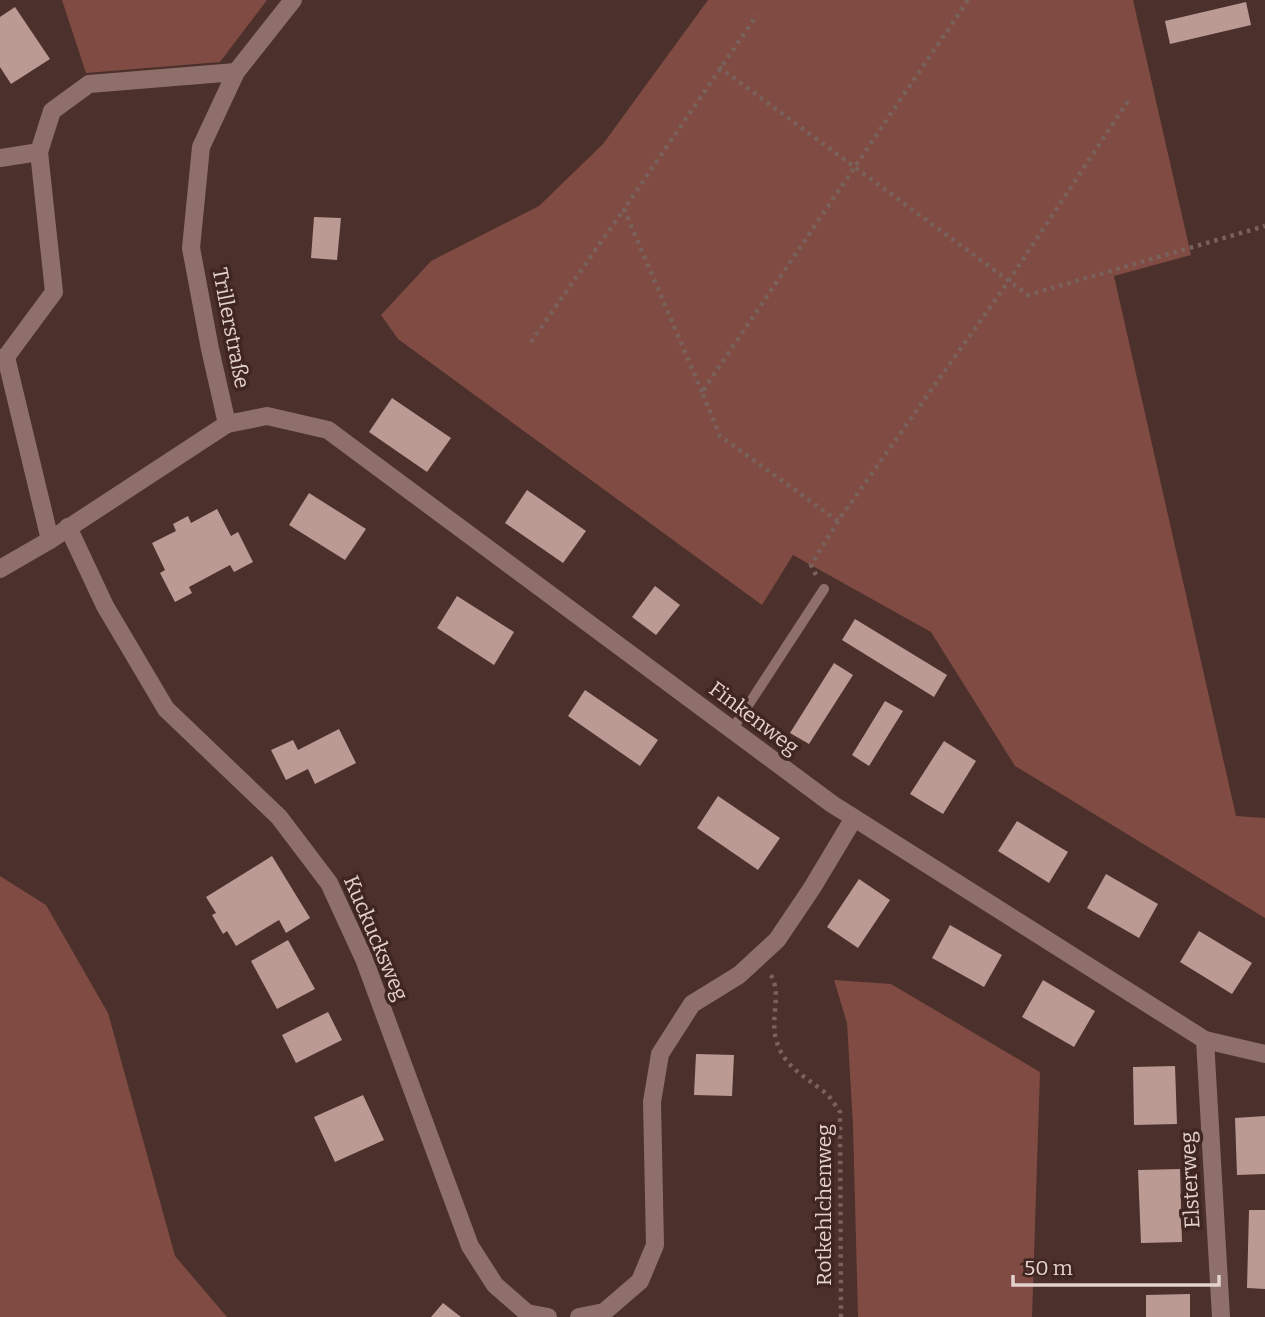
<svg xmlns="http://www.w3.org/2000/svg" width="1265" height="1317" font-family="Bitter,serif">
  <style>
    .green { fill: #804b42 }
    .building { fill: #bc9a94 }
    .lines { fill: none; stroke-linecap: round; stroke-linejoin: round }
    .path { stroke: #79615c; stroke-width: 4.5; stroke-dasharray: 3.5 5; stroke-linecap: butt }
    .service { stroke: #8f6f6a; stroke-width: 10 }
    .minor { stroke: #8f6f6a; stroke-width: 18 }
    .labels { text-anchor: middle; stroke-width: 7; stroke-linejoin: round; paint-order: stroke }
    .street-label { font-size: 21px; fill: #e4d2ce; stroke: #402621 }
  </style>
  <rect width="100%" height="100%" fill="#4b302b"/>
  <g class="green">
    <path d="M62 0H267L220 62 86 73Z"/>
    <path d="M708 0H1133L1191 255 1114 276 1236 816 1265 818V918L1015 766 931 632 793 555 762 605 398 339 381 315 431 261 539 206 603 144Z"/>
    <path d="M0 876 46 905 108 1013 175 1256 227 1317H0Z"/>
    <path d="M834 980 891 984 1040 1072 1032 1317H858L853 1125 847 1023Z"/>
  </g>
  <g class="building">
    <path d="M1246 2 1251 25 1170 44 1165 21Z"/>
    <path d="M15 7 50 59 11 84 0 67V17Z"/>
    <path d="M314 217 341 218 337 260 311 258Z"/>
    <path d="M392 398 451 438 427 472 369 432Z"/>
    <path d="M527 490 586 531 563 563 505 523Z"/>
    <path d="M309 493 366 529 345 560 289 525Z"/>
    <path d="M217 509 231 536 238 532 253 562 234 572 230 565 189 587 192 593 175 602 160 573 165 570 152 543 176 531 173 524 188 516 191 523Z"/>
    <path d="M655 586 680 605 656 635 632 617Z"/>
    <path d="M457 596 514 632 494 665 437 628Z"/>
    <path d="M855 619 947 675 934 697 842 640Z"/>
    <path d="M834 663 853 675 809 744 790 733Z"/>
    <path d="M585 690 658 740 640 766 568 716Z"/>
    <path d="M885 701 903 711 869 766 852 755Z"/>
    <path d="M339 729 356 763 315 784 308 769 286 780 271 750 293 740 298 750Z"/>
    <path d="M944 741 976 761 943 814 910 794Z"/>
    <path d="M718 796 780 838 758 870 697 828Z"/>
    <path d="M1017 821 1068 852 1049 883 998 851Z"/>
    <path d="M272 856 310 918 286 933 279 920 236 946 227 931 223 934 212 915 216 913 206 897Z"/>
    <path d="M1106 874 1158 904 1139 938 1087 908Z"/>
    <path d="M859 879 890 900 858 948 827 927Z"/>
    <path d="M950 925 1002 955 984 987 932 958Z"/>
    <path d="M1199 931 1252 963 1232 994 1180 962Z"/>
    <path d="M288 940 315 989 277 1009 251 961Z"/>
    <path d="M1043 980 1095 1011 1074 1047 1022 1017Z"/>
    <path d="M328 1012 342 1040 296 1063 282 1035Z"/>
    <path d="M696 1054 734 1055 732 1096 694 1095Z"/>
    <path d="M1175 1066 1177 1124 1134 1125 1133 1067Z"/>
    <path d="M363 1095 384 1140 335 1162 314 1117Z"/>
    <path d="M1265 1116V1174L1237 1175 1235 1118Z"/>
    <path d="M1180 1169 1182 1242 1141 1243 1138 1170Z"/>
    <path d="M1249 1210H1265V1289L1247 1288Z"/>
    <path d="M1190 1294V1317H1146V1295Z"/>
    <path d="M443 1303 461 1317H431Z"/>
  </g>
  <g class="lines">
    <g class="path">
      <path d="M719 67 1028 295 1265 226"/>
      <path d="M531 342 624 209"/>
      <path d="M702 392 624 209 757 15"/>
      <path d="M838 521 720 436 702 392 968 0"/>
      <path d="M816 575 811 565 838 521 1008 282 1128 101"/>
      <path d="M771 975C782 995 770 1018 776 1039 783 1066 803 1075 823 1091 830 1096 835 1105 840 1112L841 1317"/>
    </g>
    <path class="service" d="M732 730 824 589"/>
    <g class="minor">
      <path d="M0 158 39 152 52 111 89 84 236 72"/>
      <path d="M6 357 50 540"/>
      <path d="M0 358 6 357 54 292 39 152"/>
      <path d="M227 424 267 416 328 430 832 804 1205 1040 1265 1054"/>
      <path d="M68 527 105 606 166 709 279 817 329 883 364 959 470 1246 495 1285 527 1313 548 1317"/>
      <path d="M0 569 50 540 227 424 210 349 191 248 201 147 236 72 293 0"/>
      <path d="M1205 1040 1221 1317"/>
      <path d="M579 1317 604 1312 640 1281 655 1245 652 1102 660 1054 692 1004 739 975 777 940 812 888 854 818"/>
    </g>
  </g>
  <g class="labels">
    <g class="street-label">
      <text transform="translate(231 328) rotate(79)" y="7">Trillerstraße</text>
      <text transform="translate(754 718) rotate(37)" y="7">Finkenweg</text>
      <text transform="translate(376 938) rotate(67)" y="7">Kuckucksweg</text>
      <text transform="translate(1190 1180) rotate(-93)" y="7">Elsterweg</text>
      <text transform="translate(824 1205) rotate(-90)" y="7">Rotkehlchenweg</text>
    </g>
  </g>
  <path d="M1013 1275v10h206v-10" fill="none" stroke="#e4d2ce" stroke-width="3.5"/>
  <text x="1024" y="1275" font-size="21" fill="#e4d2ce" stroke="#402621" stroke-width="5" paint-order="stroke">50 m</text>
</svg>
